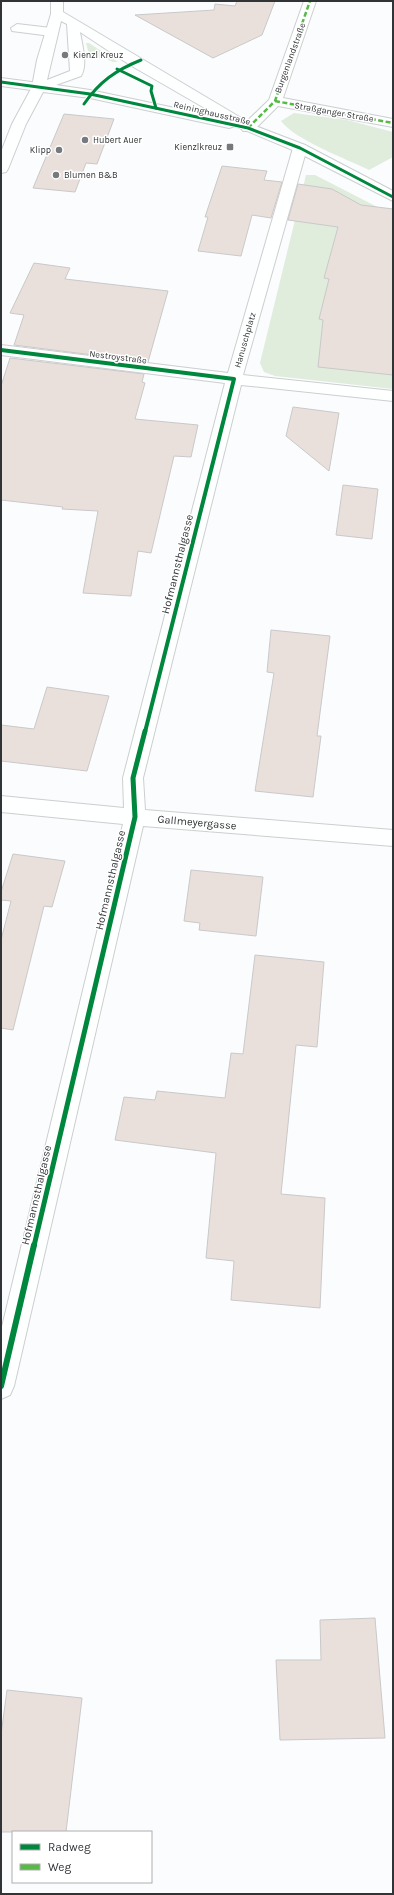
<svg xmlns="http://www.w3.org/2000/svg" width="394" height="1895" font-family="Karla,sans-serif">
  <style>
    .green { fill: #e0ecdc }
    .building { fill: #e9e0dc; stroke: #cac9c9 }
    .lines { fill: none; stroke-linecap: round; stroke-linejoin: round }
    .minor-casing { stroke: #ccced0; stroke-width: 2 }
    .major-casing { stroke: #ccced0; stroke-width: 2 }
    .minor { fill: #feffff; fill-rule: evenodd }
    .major { fill: #feffff; fill-rule: evenodd }
    .quiet { stroke: #58b947; stroke-width: 2.5; stroke-dasharray: 5 2.5; stroke-linecap: butt }
    .cycleway-far3-casing { stroke: #fff; stroke-width: 4.5 }
    .cycleway-far2-casing { stroke: #fff; stroke-width: 6 }
    .cycleway-far1-casing { stroke: #fff; stroke-width: 8 }
    .cycleway-casing { stroke: #fff; stroke-width: 9 }
    .cycleway-far3 { stroke: #00873e; stroke-width: 3 }
    .cycleway-far2 { stroke: #00873e; stroke-width: 4 }
    .cycleway-far1 { stroke: #00873e; stroke-width: 5 }
    .cycleway { stroke: #00873e; stroke-width: 6 }
    .poi-dot { fill: #777a7d; stroke: #fff; stroke-width: 1.5 }
    .labels { text-anchor: middle; stroke-width: 3; stroke-linejoin: round; paint-order: stroke }
    .far-poi-label { font-size: 9px; fill: #313437; stroke: #fff; text-anchor: start }
    .far-street-label { font-size: 9px; fill: #313437; stroke: #fff }
    .street-label { font-size: 11px; fill: #313437; stroke: #fff }
  </style>
  <rect width="100%" height="100%" fill="#fafcfe"/>
  <g class="green">
    <path d="M86 43H89L118 62H113L104 58H90Z"/>
    <path d="M294 113 347 120 393 132V157L369 170C347 159 295 140 281 121Z"/>
    <path d="M306 175H315L393 215V389L275 376 264 372 260 363Z"/>
  </g>
  <g class="building">
    <path d="M237 1H275L262 35 213 58 135 15 214 10 215 4 235 6Z"/>
    <path d="M64 114 114 119 97 164 86 163 75 192 33 188Z"/>
    <path d="M222 166 267 171 264 180 282 182 271 218 252 215 241 256 198 251 208 217H205Z"/>
    <path d="M298 184 332 189 361 205 393 209V375L318 367 323 320 319 319 329 279 324 278 338 227 288 220Z"/>
    <path d="M34 263 70 268 65 279 168 291 148 362 14 345 24 315 10 313Z"/>
    <path d="M10 358 144 374 142 382 145 383 135 419 198 425 191 457 174 456 151 553 138 551 131 596 83 593 98 511 62 509 63 507 1 500V386Z"/>
    <path d="M293 407 339 413 329 471 286 436Z"/>
    <path d="M343 485 378 489 372 539 336 535Z"/>
    <path d="M271 630 330 636 317 736H321L313 797 255 791 274 673 267 672Z"/>
    <path d="M47 687 109 696 87 771 1 761V725L34 729Z"/>
    <path d="M13 854 65 861 52 907 44 906 13 1030 1 1028V940L11 901 1 900V892Z"/>
    <path d="M191 870 263 877 256 936 199 930 200 923 184 921Z"/>
    <path d="M255 955 324 962 317 1047 296 1045 281 1194 325 1198 320 1308 231 1300 234 1261 206 1258 216 1153 115 1140 124 1097 155 1100 157 1091 225 1098 231 1053 243 1054Z"/>
    <path d="M375 1618 385 1738 280 1740 276 1660H321L320 1620Z"/>
    <path d="M7 1690 82 1698 66 1832H1V1735Z"/>
  </g>
  <g class="lines">
    <g class="minor-casing">
      <g id="minor">
        <path d="M304 1H316L283 98 393 119V127L278 106 253 131H243L241 128 243 125 269 100Z"/>
        <path d="M17 24 51 28 57 32 51 36 12 31 11 28Z"/>
        <path d="M1 78 39 83 44 84 46 87 44 90 39 91 1 86Z"/>
        <path d="M300 144 305 145 307 148 243 375 393 391V401L241 385 143 778 145 810 393 830V846L143 826 14 1386 10 1395 1 1399V1331L123 824 1 812V796L124 808 123 778 225 383 1 355V345L228 373 293 148 295 145Z"/>
      </g>
    </g>
    <g class="major-casing">
      <path id="major" d="M51 1H63V12L253 125 305 145 393 191V201L295 151 235 126 229 128 90 98 43 92 26 124 8 169 6 172 1 173V152L12 124 32 87 37 60 51 14ZM61 21 67 24 70 71 47 80ZM80 32 130 65 222 118 90 90 56 85 81 76C88 65 82 44 80 32Z"/>
    </g>
    <use href="#minor" class="minor"/>
    <use href="#major" class="major"/>
    <g class="quiet">
      <path d="M275 101 393 123"/>
      <path d="M248 128 275 101 310 1"/>
    </g>
    <g class="cycleway-far3-casing">
      <g id="cycleway-far3">
        <path d="M117 69 152 86 151 91 156 108"/>
        <path d="M1 82 90 94 248 128 300 148 393 197"/>
        <path d="M84 104C99 82 116 70 141 60"/>
      </g>
    </g>
    <g class="cycleway-far2-casing">
      <path id="cycleway-far2" d="M1 350 234 379 145 732"/>
    </g>
    <g class="cycleway-far1-casing">
      <path id="cycleway-far1" d="M34 1246 135 817 133 778 145 731"/>
    </g>
    <g class="cycleway-casing">
      <path id="cycleway" d="M1 1386 34 1245"/>
    </g>
    <use href="#cycleway-far3" class="cycleway-far3"/>
    <use href="#cycleway-far2" class="cycleway-far2"/>
    <use href="#cycleway-far1" class="cycleway-far1"/>
    <use href="#cycleway" class="cycleway"/>
  </g>
  <g class="poi-dot">
    <circle cx="65" cy="55" r="4"/>
    <circle cx="85" cy="140" r="4"/>
    <rect x="226" y="143" width="8" height="8" rx="2"/>
    <circle cx="59" cy="150" r="4"/>
    <circle cx="56" cy="175" r="4"/>
  </g>
  <g class="labels">
    <g class="far-poi-label">
      <text x="73" y="58">Kienzl Kreuz</text>
      <text x="93" y="143">Hubert Auer</text>
      <text x="222" y="150" text-anchor="end">Kienzlkreuz</text>
      <text x="51" y="153" text-anchor="end">Klipp</text>
      <text x="64" y="178">Blumen B&amp;B</text>
    </g>
    <g class="far-street-label">
      <text transform="translate(290 58) rotate(-70)" y="3">Burgenlandstraße</text>
      <text transform="translate(334 112) rotate(10)" y="3">Straßganger Straße</text>
      <text transform="translate(212 113) rotate(13)" y="3">Reininghausstraße</text>
      <text transform="translate(245 340) rotate(-74)" y="3">Hanuschplatz</text>
      <text transform="translate(118 357) rotate(7)" y="3">Nestroystraße</text>
    </g>
    <g class="street-label">
      <text transform="translate(177 564) rotate(-76)" y="4">Hofmannsthalgasse</text>
      <text transform="translate(197 822) rotate(5)" y="4">Gallmeyergasse</text>
      <text transform="translate(110 880) rotate(-77)" y="4">Hofmannsthalgasse</text>
      <text transform="translate(36 1195) rotate(-77)" y="4">Hofmannsthalgasse</text>
    </g>
  </g>
  <rect width="394" height="1895" fill="none" stroke="#313437" stroke-width="4"/>
  <rect x="12" y="1831" width="140" height="52" fill="#ffffff" stroke="#adaeaf"/>
  <rect x="20" y="1844" width="20" height="6" fill="#00873e" stroke="#adaeaf"/>
  <text x="48" y="1851" font-size="12" fill="#313437">Radweg</text>
  <rect x="20" y="1864" width="20" height="6" fill="#58b947" stroke="#adaeaf"/>
  <text x="48" y="1871" font-size="12" fill="#313437">Weg</text>
</svg>
